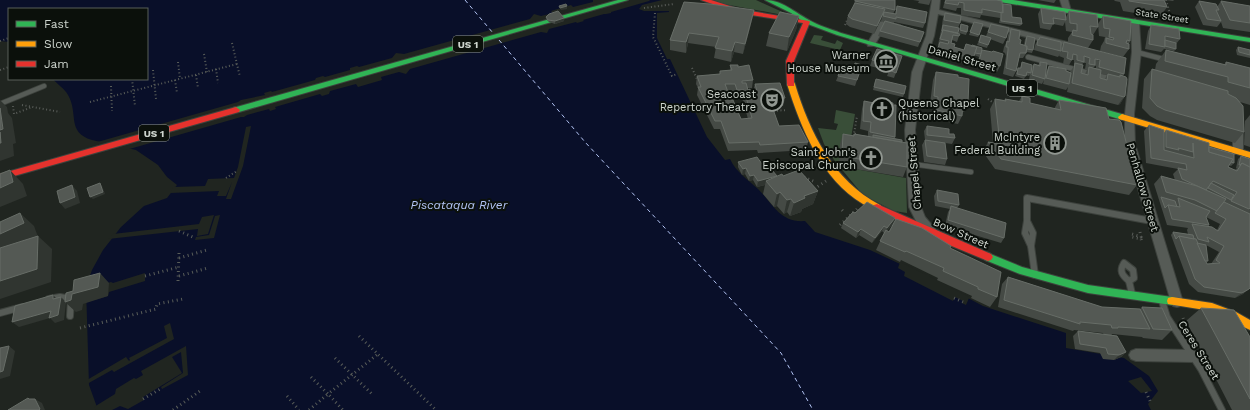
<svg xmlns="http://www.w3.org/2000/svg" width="1250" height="410" font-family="'Work Sans',sans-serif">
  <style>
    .green { fill: #394e38 }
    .water { fill: #090f29 }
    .pier { fill: #202520 }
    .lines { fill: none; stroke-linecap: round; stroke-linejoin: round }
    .ferry { stroke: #b3c4f4; stroke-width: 1; stroke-dasharray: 4 3.5; stroke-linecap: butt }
    .lane-far1-casing { stroke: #3d423d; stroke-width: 6 }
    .lane-casing { stroke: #3d423d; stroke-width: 8 }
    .street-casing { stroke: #3d423d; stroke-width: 2 }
    .fast-casing { stroke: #3d423d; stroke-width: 2 }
    .slow-casing { stroke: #3d423d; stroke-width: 2 }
    .jam-casing { stroke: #3d423d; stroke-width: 2 }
    .path-far1 { stroke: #595d59; stroke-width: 2; stroke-dasharray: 1 2.5; stroke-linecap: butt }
    .path { stroke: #595d59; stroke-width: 3; stroke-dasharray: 1 3.5; stroke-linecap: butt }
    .lane-far1 { stroke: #565b56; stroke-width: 4.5 }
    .lane { stroke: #565b56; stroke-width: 6 }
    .street { fill: #565b56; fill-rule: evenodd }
    .fast { fill: #30b455; fill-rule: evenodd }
    .slow { fill: #ff9f0a; fill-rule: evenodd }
    .jam { fill: #e5322d; fill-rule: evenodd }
    .wall { fill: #454a45; fill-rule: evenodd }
    .shaded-wall { fill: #303530 }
    .building { fill: #545954; stroke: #676d67; fill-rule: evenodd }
    .labels { text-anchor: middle; stroke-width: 4; stroke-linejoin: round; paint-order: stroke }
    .far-street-label { font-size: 9px; fill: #ced5ce; stroke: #0b100b }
    .shield { fill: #0b100b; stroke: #949a94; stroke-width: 1 }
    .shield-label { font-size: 10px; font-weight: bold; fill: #ced5ce }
    .poi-label { font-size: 11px; fill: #ced5ce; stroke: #0b100b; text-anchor: end }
    .street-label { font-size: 11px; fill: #ced5ce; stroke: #0b100b }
    .water-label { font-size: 12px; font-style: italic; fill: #b3c4f4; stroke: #0b100b }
  </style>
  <rect width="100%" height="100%" fill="#202520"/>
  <g class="green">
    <path d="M713 0H756L789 15H783L724 4Z"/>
    <path d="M814 35 823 36 821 40 835 44 837 40 843 43 840 50 810 43Z"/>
    <path d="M836 110 855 114 850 144 849 168 906 178 907 213 894 211 863 195 834 160 824 144 818 128 836 130 838 124 834 123Z"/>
  </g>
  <path class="water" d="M0 0H669V12L657 13V38L667 59H670L707 137 725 160 730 159C736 172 748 180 758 189 773 204 780 223 805 221L815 232 870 250 926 276 983 306 1066 333V348L1124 358 1149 376 1158 391 1148 404 1151 410H98L89 385 86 287 92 270 103 250 121 227 144 206 167 198 177 185 167 177 158 165 136 150 92 140C66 132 79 114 68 95 65 89 57 84 53 79H147V9H9V42L0 41Z"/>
  <g class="pier">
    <path d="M593 0H650L649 1 611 12V13L606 14H604L583 20 584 21 577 23 576 22 549 29 547 33 541 32 410 69 406 74 399 72 381 77 382 80 358 87 356 84 330 91 329 94 322 96 320 94 275 107 276 109 270 111 269 109 247 115 244 117H241L126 150 94 143 238 102 241 100 265 95 264 93 271 91 272 92 315 80 316 78 323 76 325 77 350 70V68L357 66 359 67 392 58 396 53 404 54 530 19 534 14 541 16 553 13 551 11 571 5 573 7 593 2Z"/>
    <path d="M662 0H671V11H644L639 9 642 5Z"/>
    <path d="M251 126 243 166 231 199H226L232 182 226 196H217L219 191 170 193 173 187 205 186 208 179 234 178 238 167 246 127Z"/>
    <path d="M214 215 208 234 197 236 198 229 108 239 113 234 199 224 202 217Z"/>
    <path d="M220 215 214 238 195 240 196 237 209 235 215 216Z"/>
    <path d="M900 262 927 275 971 298H969L966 305 962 303 963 301 955 297 953 301 904 276 905 272 898 268Z"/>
    <path d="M145 273V281L109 292 108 296 84 303V290L111 282 113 283Z"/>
    <path d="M170 323 174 339 114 372 112 370 87 384V380L126 357 129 361 130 360 129 358 167 338 164 326Z"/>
    <path d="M186 346 188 375 162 389 161 387 183 373 181 352 172 357 182 373 143 397 144 400 128 409 120 406 112 410H96L94 407 115 394 116 389 134 378 136 379 143 375 141 371Z"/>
    <path d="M1141 377 1152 391 1141 393 1128 381Z"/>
  </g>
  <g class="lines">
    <g class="ferry">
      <path d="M465 0 493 33"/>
      <path d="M499 40 585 142 781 353 813 410"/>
    </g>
    <g class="lane-far1-casing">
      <g id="lane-far1">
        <path d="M1136 52 1167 60"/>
        <path d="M1028 57 1112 79"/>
        <path d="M0 104 44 86"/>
        <path d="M912 164 971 172"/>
      </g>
    </g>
    <g class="lane-casing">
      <g id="lane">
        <path d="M1027 221V198L1152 221"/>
        <path d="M1027 221 1033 233 1031 246 1025 233Z"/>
        <path d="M1031 246 1035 275"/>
        <path d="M1124 263 1133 270 1134 278 1129 281C1122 275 1119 271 1124 263Z"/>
        <path d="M1129 281 1132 294"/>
        <path d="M49 299 60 297 71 299 70 316"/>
        <path d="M1162 301 1167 317 1201 369 1222 410"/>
        <path d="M0 313 22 307"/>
      </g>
    </g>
    <g class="street-casing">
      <g id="street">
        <path d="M932 0H940L939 10 1079 45 1080 47 1076 50 938 14 934 36 922 72 915 130 921 207 925 217 937 231 935 234 931 235 927 234 917 223 909 207 905 130 912 72 926 36Z"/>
        <path d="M1060 0H1068L1071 11 1070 13H1064Z"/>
        <path d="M1135 19 1139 22 1141 52 1134 114 1135 144 1183 302 1181 306 1177 307 1173 306 1171 302 1125 144V114L1132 52 1131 22Z"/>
        <path d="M883 21 900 25 901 27 897 30 885 27 874 46H868L867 44 880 22Z"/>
        <path d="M1238 121 1243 124V151L1242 154H1234L1233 151V124Z"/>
        <path d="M1136 349 1192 350 1197 352 1199 356 1197 360 1192 362 1136 361 1131 359 1129 355 1131 351Z"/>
      </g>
    </g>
    <g class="fast-casing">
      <g id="fast">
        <path d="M618 0H628L239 112H233L232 110 233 108Z"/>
        <path d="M765 0C782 0 794 12 809 20 819 26 831 29 841 33L1125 115 1126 117 1122 120 1119 119 837 35 805 23 791 13Z"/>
        <path d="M997 0H1013L1250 38V42L1000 2Z"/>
        <path d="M988 253 1022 267 1088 285 1172 297 1176 298 1177 301 1176 304 1172 305 1088 293 1020 274 985 260 983 257 985 254Z"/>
      </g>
    </g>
    <g class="slow-casing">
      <g id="slow">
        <path d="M788 82H794L795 84C810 133 833 180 880 205L882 207 880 209C874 211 869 207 863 204 821 179 801 128 787 84Z"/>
        <path d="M1122 114 1250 152V158L1119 119 1118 117Z"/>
        <path d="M1172 297 1212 303 1236 312 1250 320V330L1211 311 1168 304 1167 301 1168 298Z"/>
      </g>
    </g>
    <g class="jam-casing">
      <g id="jam">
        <path d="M701 0H711L739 9 809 21 810 22 794 61V86H788L787 84 786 61 803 23 738 13Z"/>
        <path d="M236 107 240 110 239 112 0 180V174Z"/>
        <path d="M877 204 991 254 993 257 991 260 988 261 942 242 874 209 872 207 874 205Z"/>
      </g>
    </g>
    <g class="path-far1">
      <path d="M1166 0 1171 17"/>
      <path d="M644 8 674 4"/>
      <path d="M655 13 653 37 672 76 677 74"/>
      <path d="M845 25 849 16"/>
      <path d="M0 41 9 38"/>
      <path d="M232 43 240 77"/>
      <path d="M204 54 207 72"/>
      <path d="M178 62 180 79"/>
      <path d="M692 68 697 79"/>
      <path d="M216 69 218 83"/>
      <path d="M0 70 9 67"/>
      <path d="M153 70 156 99"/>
      <path d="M196 75 198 88"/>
      <path d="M132 79 135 106"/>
      <path d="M175 80 177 93"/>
      <path d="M111 86 112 111"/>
      <path d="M988 99 995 104"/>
      <path d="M90 102 237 64"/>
      <path d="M22 105 60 112"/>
      <path d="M13 106 14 114 32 107"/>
      <path d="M772 109V111L787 110"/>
      <path d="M856 134H854L857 116"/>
      <path d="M803 177 806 178"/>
      <path d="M226 178 237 171"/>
    </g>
    <g class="path">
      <path d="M804 177 815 182"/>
      <path d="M814 189 826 181"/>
      <path d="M842 210 845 213"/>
      <path d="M840 225 857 209"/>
      <path d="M179 231 195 238"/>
      <path d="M1140 232 1141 237 1132 234V237L1141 239 1142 242"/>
      <path d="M179 258 207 250"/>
      <path d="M145 276 179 267"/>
      <path d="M179 276 208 268"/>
      <path d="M178 281 179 253"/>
      <path d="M954 298 963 302"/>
      <path d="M1183 318 1185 323"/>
      <path d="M80 328 156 309 157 304 183 299"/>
      <path d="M359 336 436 410"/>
      <path d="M335 358 372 394"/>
      <path d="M311 377 328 394 378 354"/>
      <path d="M1146 392 1150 401"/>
      <path d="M287 396 299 410"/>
      <path d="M143 399 162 388"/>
      <path d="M173 410 200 391"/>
      <path d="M309 410 328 394 343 410"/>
    </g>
    <use href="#lane-far1" class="lane-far1"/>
    <use href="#lane" class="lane"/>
    <use href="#street" class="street"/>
    <use href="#fast" class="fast"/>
    <use href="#slow" class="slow"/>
    <use href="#jam" class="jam"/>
  </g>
  <g class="wall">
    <path d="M855 0 895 10 893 14H895L897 6 925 23 923 28 894 22V23L924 32 918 47 878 36 884 22 881 21 882 17 874 34 850 27 846 24 848 16 853 7Z"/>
    <path d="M913 0H931L929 5 918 3 919 1Z"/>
    <path d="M945 0H996L1003 4 1012 17 1022 24 1020 26 999 23 1000 18 981 15 980 18 961 15V8H957L956 11 943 8Z"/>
    <path d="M1038 0H1056L1054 3Z"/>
    <path d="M1114 0H1164L1167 7 1160 17 1123 11 1120 2 1115 1Z"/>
    <path d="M1165 0H1174L1173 1Z"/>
    <path d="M1199 1 1217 7 1221 1 1250 6V32L1223 28 1221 22 1217 27 1203 25 1195 7Z"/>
    <path d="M684 2 754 10 752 20 743 54 734 52 731 62 714 58 716 47 688 43 686 53 670 50V40Z"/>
    <path d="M1041 8 1066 17 1069 11 1098 27 1093 35V40L1088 48 1068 43V38L1072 32 1066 31 1065 22 1063 26 1053 24 1050 30 1040 28 1038 14Z"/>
    <path d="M945 13 960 23 958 28V33L959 36 957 42 952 40 951 43 954 47 964 50 966 44 981 52 1000 66 997 72 977 66 979 57 974 55 970 65 937 55 936 54 939 45H938L942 26V25L943 18Z"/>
    <path d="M799 16 796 30 787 51 766 46 769 33Z"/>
    <path d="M1103 16 1130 41 1129 44V49L1123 57 1100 51 1101 46 1104 41 1105 37 1099 36 1098 24Z"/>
    <path d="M546 17 564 18V21L555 24 549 22 547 20Z"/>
    <path d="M961 24 967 32 966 35 959 33 960 27Z"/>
    <path d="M991 24 1006 38 1003 44 990 39 987 48 977 45 981 35 986 36Z"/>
    <path d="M973 25 979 35 978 37 969 35Z"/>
    <path d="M1151 25 1180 39 1176 44V49L1174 51 1164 49 1161 52 1145 49 1148 31Z"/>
    <path d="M1011 29 1019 39 1020 44 1024 45 1025 39 1027 36 1033 50 1032 53 1027 52 1023 58H1019L1016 71 1013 77 1003 74 1006 56 1005 53 1003 52 1004 47 1007 41 1008 35Z"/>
    <path d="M1040 37 1061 46 1064 42 1124 74 1123 76 1125 96 1120 104 1118 105 1067 92 1068 87 1066 90 1043 84 1044 80 1042 84 1029 80 1030 74 1029 76 1026 75 1024 79 1015 76 1017 71 1018 68H1020L1022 62 1031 68 1034 64 1038 65 1040 62 1046 72 1049 66 1070 72 1074 66V60H1072L1069 65 1063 64 1064 58 1059 56 1060 54 1058 57 1034 50 1035 45 1038 39 1039 40ZM1083 63H1086L1085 69 1087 70 1085 74 1081 73 1082 65ZM1095 66H1096V68H1093ZM1101 74 1107 75 1105 79 1100 78Z"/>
    <path d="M1238 47 1250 50V58L1237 55 1236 50Z"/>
    <path d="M1166 50 1224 65 1226 62 1250 68V105L1240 102 1244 132 1235 143 1157 120 1150 116 1142 108 1144 79 1152 69 1155 70 1156 64Z"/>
    <path d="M902 56 894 78 887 76 889 71 870 66 872 60Z"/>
    <path d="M730 65 738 67 753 80 752 88H748V90L750 92 753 91 755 84 785 98 783 106H772L779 126 808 142 806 150 758 153 757 150 728 151 720 129H714L697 95 698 88 696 84 697 76 720 74 730 70ZM728 92H734L736 98H742L748 119H741L731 100Z"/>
    <path d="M936 72 958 77 968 103 964 112 962 111V116L958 124 933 119 934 105 930 104 933 80Z"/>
    <path d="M838 76 858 77 855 86 836 81Z"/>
    <path d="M875 81 904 94 903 97 873 90Z"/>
    <path d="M1022 96 1030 103 1054 109 1059 100 1109 119 1137 185 1129 195 995 169 983 152 988 142 993 143 990 109 995 99 1005 100V99L1019 101Z"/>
    <path d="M877 100 895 137V138L902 142 907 167 903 177 849 168V165L839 163 840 144 843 134 853 135 854 134 868 136V131L860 129 862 109 864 101 873 103 874 101 877 102Z"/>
    <path d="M1250 115V147L1244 145 1245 121Z"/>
    <path d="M1149 125 1164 133 1166 130 1209 147 1234 163 1231 166 1229 165 1228 167 1235 170 1237 168H1236L1238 159 1241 156 1250 159V288L1243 294 1235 298 1198 292 1189 284 1171 235 1173 232 1188 234 1187 230 1188 228 1167 225 1154 184 1161 176 1175 180 1173 174 1178 169 1146 163 1144 131ZM1206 217 1220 224 1217 230 1208 227 1209 225ZM1206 245 1219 252 1211 264H1207L1206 262 1208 261Z"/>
    <path d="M927 126 949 134 955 138 952 144 945 143 947 159 945 165 924 162 922 145 925 140 924 131Z"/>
    <path d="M738 162 762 164 777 176H783L818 191 813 204 802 209 801 212 790 216 787 212 784 214 777 206 774 207 763 194 765 185 757 187 753 180 749 181 745 174 742 175 738 167Z"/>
    <path d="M937 190 959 205 957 208 1004 238 1001 243 945 226 948 212 950 209 935 206 934 196Z"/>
    <path d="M855 213 895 218 893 224 887 231 950 248 997 297 990 307 971 298 972 296 937 280 938 278 901 260 900 262 876 250 884 233 882 231 872 243 859 235 856 238 841 228 843 223Z"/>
    <path d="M1008 277 1102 307 1140 309 1142 307 1172 330 1162 340 1143 338 1142 337 1112 334 1111 336 1126 352 1121 357 1114 360 1103 359 1100 353 1075 349 1073 336 1078 331 1104 335 1103 333 1074 330 1073 331 998 307 1002 284Z"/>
    <path d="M1201 308 1250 337V410H1232L1186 321Z"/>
  </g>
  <g class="shaded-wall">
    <path d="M567 6V9L561 10 560 8Z"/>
    <path d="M885 9 882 17 874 34 877 26Z"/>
    <path d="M754 10 752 20 743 54 745 44Z"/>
    <path d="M799 16 796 30 787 51 789 37Z"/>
    <path d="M564 18V21L555 24V21Z"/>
    <path d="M689 33 688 43 686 53V42Z"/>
    <path d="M735 42 734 52 731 62 732 51Z"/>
    <path d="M1125 96 1120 104 1118 105 1124 97Z"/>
    <path d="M0 100 7 107 8 113 12 118 16 143 13 144 14 156 0 161Z"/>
    <path d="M746 168 745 174 742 175 743 169Z"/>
    <path d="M10 170 23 184 27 196 0 207V188Z"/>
    <path d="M754 175 753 180 749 181 750 176Z"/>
    <path d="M777 176 766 181 765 185 757 187 758 181Z"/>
    <path d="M100 183 102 186 105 194 93 199 90 197Z"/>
    <path d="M72 185 77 191 80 203 65 209 60 203Z"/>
    <path d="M818 191 813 204 802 209 801 212 790 216 794 203 804 196Z"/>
    <path d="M780 192 777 206 774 207 777 194Z"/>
    <path d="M791 199 787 212 784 214 787 200Z"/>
    <path d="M20 213 34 226 38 237 0 254V234Z"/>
    <path d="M895 218 893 224 885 233 887 228Z"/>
    <path d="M884 226 882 231 872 243 875 238Z"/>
    <path d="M861 229 859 235 856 238 858 232Z"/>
    <path d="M38 236 52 249 51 282 0 299V281Z"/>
    <path d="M100 273 109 283 108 296 83 304 82 310 76 312 66 303 64 320 55 323 50 318 19 327 12 322 61 297 66 302 72 294Z"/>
    <path d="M1249 289 1243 294 1235 298 1242 293Z"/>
    <path d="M53 295 59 301 53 299Z"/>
    <path d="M9 346 15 351 10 376 0 379V372Z"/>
    <path d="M1126 352 1121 357 1114 360 1119 355Z"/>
    <path d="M35 399 42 403 45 410H39Z"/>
  </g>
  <g class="building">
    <path d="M855 0H895V10L855 1Z"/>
    <path d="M946 0H996L1002 1 1003 13 982 9V13L964 10V3L959 2 958 5 945 3Z"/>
    <path d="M1129 0H1164L1167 7 1129 1Z"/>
    <path d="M1199 1 1216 4 1219 10H1216L1221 21 1207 19Z"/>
    <path d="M1221 1 1250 6V23L1230 20Z"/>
    <path d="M684 2 710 4 754 10 745 44 735 42 732 51 715 48 719 37 689 33 686 42 670 40Z"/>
    <path d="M855 3 885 9 877 26 852 19 848 16Z"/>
    <path d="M566 4 567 6 560 8 559 6Z"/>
    <path d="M1003 4 1011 5 1012 17 1021 18 1022 24 1001 21V12L1003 13Z"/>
    <path d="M897 6 927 12 925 23 896 17V19L883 16 884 12 896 14Z"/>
    <path d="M1041 8 1065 12 1066 20 1053 18 1054 24 1043 23Z"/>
    <path d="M558 11 564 18 555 21 548 20 546 17 549 14Z"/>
    <path d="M1069 11 1097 15 1098 27 1090 26 1091 34 1093 35V40L1072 35 1073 30 1077 31V24L1070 23Z"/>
    <path d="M780 12 799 16 789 37 769 33Z"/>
    <path d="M945 13 961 16 960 23 944 20Z"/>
    <path d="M1103 16 1131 21 1130 41 1127 40 1126 43 1129 44V49L1106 43V38L1113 40 1114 38 1109 37 1110 29 1104 28Z"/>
    <path d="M885 21 924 32 920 42 880 31Z"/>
    <path d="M974 22 983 24 979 35 970 32Z"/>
    <path d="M961 24 968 26 967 32 960 30Z"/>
    <path d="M991 24 1009 28 1006 38 988 32Z"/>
    <path d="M943 25 959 28 958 33 943 30 942 31Z"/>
    <path d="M1151 25 1179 29 1180 39 1165 36V47L1149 44Z"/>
    <path d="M1011 29 1020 31 1019 39 1021 40 1020 44 1027 46 1026 53H1020L1016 71 1006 68 1008 50V47H1006L1007 41 1009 42Z"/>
    <path d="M943 30 960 34 959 36 953 35 951 43 955 44 954 47 964 50 966 44 977 47 973 59 939 49 938 48 940 42 948 44 949 41 940 39Z"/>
    <path d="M981 35 991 38 988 45 979 42Z"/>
    <path d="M1027 36 1035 38 1033 50 1027 49V46H1025Z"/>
    <path d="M1040 37 1061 42V51L1037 45 1038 39 1039 40Z"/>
    <path d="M1165 40 1176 43V49L1165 46Z"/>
    <path d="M1064 42 1126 58 1124 74 1099 67 1100 60 1095 59V65L1089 64 1090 58 1084 56V62L1077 60V55L1073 54 1072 60 1067 58 1068 52 1062 51Z"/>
    <path d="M972 45 982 48 981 54 975 53 977 47 971 46Z"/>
    <path d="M1238 47 1250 50V55L1239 52Z"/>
    <path d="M877 49 902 56 896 73 889 70 891 65 872 60Z"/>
    <path d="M982 50 992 52 993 51 1003 54 1000 66 979 61Z"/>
    <path d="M1166 50 1226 65V62L1250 68V88L1228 82V77L1165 61Z"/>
    <path d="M1022 62 1032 65 1031 73 1027 72 1026 76 1017 74 1018 68H1021Z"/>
    <path d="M1040 62 1047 63 1045 79 1032 75 1034 64 1040 66Z"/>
    <path d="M855 63 862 65 860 71 853 70Z"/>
    <path d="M1075 63 1083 65 1081 73 1088 75 1089 67 1101 70 1100 78 1107 80 1108 74 1120 77V75L1126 77 1127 79 1125 96 1124 97 1072 83Z"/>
    <path d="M730 65H738V67L749 65 753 80 742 81V83H746L748 90 750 89V92L757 91 755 84 780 83 785 98H769L779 126 799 125 808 142 760 145 759 142 729 143 721 121H715L698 87H701L697 76 720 74V71L732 70ZM725 84H735L737 90H744L752 118 741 119 733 100H731Z"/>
    <path d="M1049 66 1066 69V71L1071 73 1069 84 1046 78Z"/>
    <path d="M841 67 860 71 857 80 838 76Z"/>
    <path d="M1152 69 1228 91V94L1236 98 1243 106 1244 132 1165 110 1157 106 1150 98Z"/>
    <path d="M936 72 958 75V77L969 79 968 103H963L962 116 937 110 938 97 934 96Z"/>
    <path d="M876 79 906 86 904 94 874 87Z"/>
    <path d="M1022 96 1030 98V103L1061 110 1059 100 1106 108 1109 119 1119 120 1121 122 1137 185 1001 159 988 142 1000 144 995 99 1006 101 1005 99 1022 102Z"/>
    <path d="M877 100 893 103V105H896L895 137 870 132 871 122 863 121 864 101 874 103V101L877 102Z"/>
    <path d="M0 108 3 129 0 130Z"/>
    <path d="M1149 125 1164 130V150L1194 158 1193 143V152L1178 148 1179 150 1166 147V130L1209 143V152L1233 159 1228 167 1237 171 1242 163 1250 167V208L1249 209 1231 201 1237 192 1213 181 1206 190 1182 179 1178 168 1187 170 1186 164 1151 158Z"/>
    <path d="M927 126 949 129V134H954L955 138 927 135Z"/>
    <path d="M0 132 1 143H0Z"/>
    <path d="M843 134 854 136V134L907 143V167L853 158V155L842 153Z"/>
    <path d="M873 135 902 140V142L873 137Z"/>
    <path d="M925 140 945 143 947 159 927 156Z"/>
    <path d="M1209 147 1234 154V163L1231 162 1233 159 1209 152Z"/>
    <path d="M1241 156 1250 159V167L1242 163 1240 165H1239Z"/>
    <path d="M757 157 762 164 764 163 769 171 772 170 777 176 758 181 754 175 750 176 746 168 743 169 738 162Z"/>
    <path d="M10 170 13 182 0 188V174Z"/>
    <path d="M799 170 818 191 804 196 805 198 794 203 791 199 787 200 780 192 777 194 766 181 782 174 783 176Z"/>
    <path d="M1161 176 1197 186 1226 199 1217 211 1195 200 1166 192Z"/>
    <path d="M100 183 103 192 90 197 87 188Z"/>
    <path d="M1211 183 1234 195 1231 200 1208 188Z"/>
    <path d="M72 185 75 197 60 203 57 191Z"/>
    <path d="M937 190 958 194 959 205 938 201Z"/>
    <path d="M1161 197 1175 201 1177 207 1168 205 1165 208Z"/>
    <path d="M1178 198 1210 211 1206 217 1209 225 1172 219 1168 205 1180 207Z"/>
    <path d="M867 202 895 218 887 228 884 226 875 238 861 229 858 232 843 223 853 212 855 213Z"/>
    <path d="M1224 202 1250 214V288L1249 289 1242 293 1204 287 1195 279 1179 236 1196 239 1207 264 1220 263 1216 260 1224 246 1207 237 1209 242 1198 239 1192 224 1212 227 1218 231 1226 219 1215 213Z"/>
    <path d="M951 206 1006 223 1004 238 948 220Z"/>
    <path d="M20 213 24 223 0 234V222Z"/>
    <path d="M896 219 922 228 951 246 950 248 1001 272 997 297 978 289V287L943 271 944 268 906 251 905 252 880 241 886 230 889 232Z"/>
    <path d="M1173 232 1193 235 1194 239 1179 236 1176 239Z"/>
    <path d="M38 236 37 269 0 281V248Z"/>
    <path d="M1197 243 1206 245 1208 261H1205Z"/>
    <path d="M100 273 98 287 72 294 71 300 65 302 66 293 73 291 74 280Z"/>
    <path d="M1008 277 1102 307 1140 309 1150 329 1118 327V328H1112L1111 325 1080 322V324L1004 300Z"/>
    <path d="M53 295V299L61 297 58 315 49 318 51 311 12 322 15 306Z"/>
    <path d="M1142 307 1162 308 1172 330 1153 329Z"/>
    <path d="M1201 308 1234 310 1250 337V399Z"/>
    <path d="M1078 331 1117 336 1126 352 1119 355 1108 354 1106 348 1080 344Z"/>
    <path d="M9 346 3 371 0 372V348Z"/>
    <path d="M28 398 29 399H35L40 409 39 410H8Z"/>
  </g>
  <defs>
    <g id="museum-ring" transform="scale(1.15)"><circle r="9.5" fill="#0b100b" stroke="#919791" stroke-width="1.5"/><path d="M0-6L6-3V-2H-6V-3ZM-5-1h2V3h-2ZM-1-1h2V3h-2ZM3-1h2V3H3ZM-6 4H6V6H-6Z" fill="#919791"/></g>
    <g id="theatre-ring" transform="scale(1.15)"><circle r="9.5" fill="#0b100b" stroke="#919791" stroke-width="1.5"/><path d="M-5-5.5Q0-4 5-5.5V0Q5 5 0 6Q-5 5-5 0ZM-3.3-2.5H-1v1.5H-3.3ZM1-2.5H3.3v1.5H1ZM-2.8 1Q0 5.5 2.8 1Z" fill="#919791"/></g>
    <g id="church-ring" transform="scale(1.15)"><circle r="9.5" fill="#0b100b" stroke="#919791" stroke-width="1.5"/><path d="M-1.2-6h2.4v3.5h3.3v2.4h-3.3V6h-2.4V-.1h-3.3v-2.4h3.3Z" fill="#919791"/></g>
    <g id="building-ring" transform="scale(1.15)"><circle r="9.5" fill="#0b100b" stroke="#919791" stroke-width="1.5"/><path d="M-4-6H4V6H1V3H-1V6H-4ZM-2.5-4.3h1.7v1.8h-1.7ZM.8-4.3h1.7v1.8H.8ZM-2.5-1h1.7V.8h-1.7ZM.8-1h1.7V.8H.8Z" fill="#919791"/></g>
  </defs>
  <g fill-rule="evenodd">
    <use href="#museum-ring" x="886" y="61"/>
    <use href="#theatre-ring" x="772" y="100"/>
    <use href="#church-ring" x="882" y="109"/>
    <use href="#building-ring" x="1055" y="143"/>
    <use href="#church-ring" x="871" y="158"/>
  </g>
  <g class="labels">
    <g class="far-street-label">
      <text transform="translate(1162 16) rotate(9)" y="3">State Street</text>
    </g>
    <g class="shield">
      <rect x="453" y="36" width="30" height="16" rx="3"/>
      <rect x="1007" y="80" width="30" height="16" rx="3"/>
      <rect x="139" y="125" width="30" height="16" rx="3"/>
    </g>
    <g class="shield-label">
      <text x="468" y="48">US 1</text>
      <text x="1022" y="92">US 1</text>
      <text x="154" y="137">US 1</text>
    </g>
    <g class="poi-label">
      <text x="870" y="59">Warner<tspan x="870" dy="13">House Museum</tspan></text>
      <text x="756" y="98">Seacoast<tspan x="756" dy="13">Repertory Theatre</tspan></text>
      <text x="898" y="107" text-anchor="start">Queens Chapel<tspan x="898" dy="13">(historical)</tspan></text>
      <text x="1040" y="141">McIntyre<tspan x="1040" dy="13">Federal Building</tspan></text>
      <text x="856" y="156">Saint John's<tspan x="856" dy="13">Episcopal Church</tspan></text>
    </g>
    <g class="street-label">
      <text transform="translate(962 58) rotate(16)" y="4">Daniel Street</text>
      <text transform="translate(914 173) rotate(-95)" y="4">Chapel Street</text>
      <text transform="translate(1143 187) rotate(74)" y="4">Penhallow Street</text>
      <text transform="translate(961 233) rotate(24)" y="4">Bow Street</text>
      <text transform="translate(1199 350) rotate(58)" y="4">Ceres Street</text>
    </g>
    <g class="water-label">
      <text x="459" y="209">Piscataqua River</text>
    </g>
  </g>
  <rect x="8" y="8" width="140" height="72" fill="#0b100b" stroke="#595f59"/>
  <rect x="16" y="21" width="20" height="6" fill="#30b455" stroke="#595f59"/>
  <text x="44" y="28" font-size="12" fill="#ced5ce">Fast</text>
  <rect x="16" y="41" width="20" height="6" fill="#ff9f0a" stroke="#595f59"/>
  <text x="44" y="48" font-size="12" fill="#ced5ce">Slow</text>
  <rect x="16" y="61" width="20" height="6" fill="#e5322d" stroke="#595f59"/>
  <text x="44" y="68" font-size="12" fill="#ced5ce">Jam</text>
</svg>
